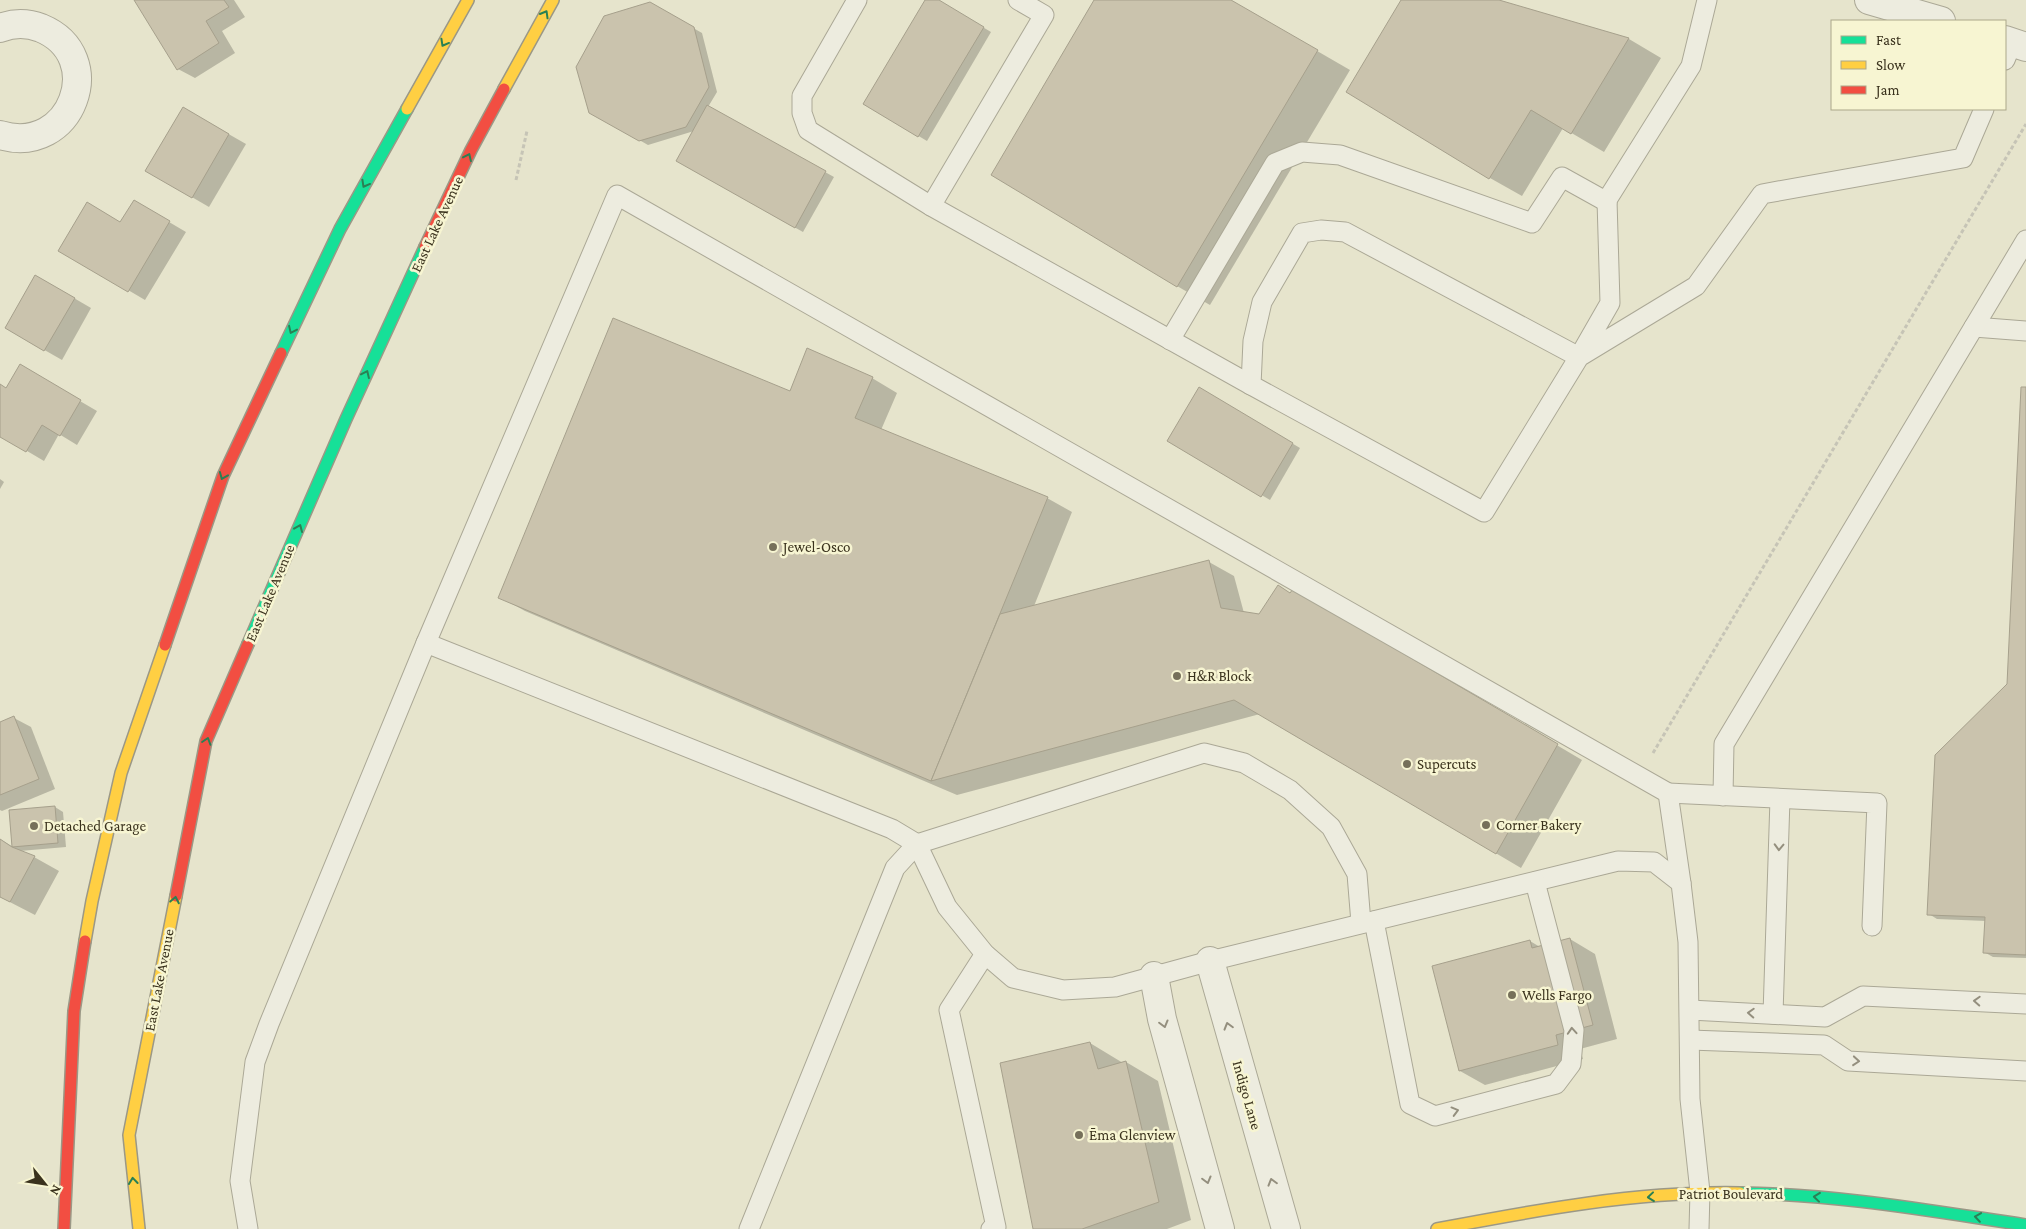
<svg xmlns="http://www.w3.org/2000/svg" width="2026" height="1229" font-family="'Crimson Pro',serif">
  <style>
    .shadow { fill: #0003 }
    .building { fill: #cac3ad; stroke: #a6a08c }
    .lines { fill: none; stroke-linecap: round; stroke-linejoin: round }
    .lane-casing { stroke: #aba896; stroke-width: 21 }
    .street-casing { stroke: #aba896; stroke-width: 30 }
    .fast-casing { stroke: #9b9886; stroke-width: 14 }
    .slow-casing { stroke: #9b9886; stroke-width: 14 }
    .jam-casing { stroke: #9b9886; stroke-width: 14 }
    .path { stroke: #c6c4b6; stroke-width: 3; stroke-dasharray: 4 2.5; stroke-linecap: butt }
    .lane { stroke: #edecdf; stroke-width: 19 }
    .street { stroke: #edecdf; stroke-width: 28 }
    .fast { stroke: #16e098; stroke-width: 11 }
    .slow { stroke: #ffcf43; stroke-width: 11 }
    .jam { stroke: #f24e42; stroke-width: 11 }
    .oneway { stroke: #2a8054 }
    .oneway2 { stroke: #948f7e }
    .poi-dot { fill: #76705a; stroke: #f7f5d2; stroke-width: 2 }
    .labels { text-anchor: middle; stroke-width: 5; stroke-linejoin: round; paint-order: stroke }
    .street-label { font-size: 15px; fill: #3a321d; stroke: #f7f5d2 }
    .poi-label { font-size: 15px; fill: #3a321d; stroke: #f7f5d2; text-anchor: start }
  </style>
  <rect width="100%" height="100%" fill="#e6e4cc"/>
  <g class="shadow">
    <path d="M136 0H234L245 17 222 31 235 53 195 78 178 69Z"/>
    <path d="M927 0H937L991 32 927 141 865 104Z"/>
    <path d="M1095 0H1229L1350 70 1210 305 1177 286Z"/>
    <path d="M1403 0H1494L1629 39 1661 58 1604 152 1563 128 1522 196 1490 178Z"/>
    <path d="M649 3 702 33 717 92 708 107 834 177 803 232 677 161 694 131 648 145 590 112Z"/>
    <path d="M183 108 246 144 209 207 147 171Z"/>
    <path d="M135 202 186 232 145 300 60 250 121 224Z"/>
    <path d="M36 276 91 308 62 360 6 328Z"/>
    <path d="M20 366 97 411 77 445 59 434 44 461 0 435V385L7 389Z"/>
    <path d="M872 378 897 393 881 430 1047 498 1072 512 1034 606 1209 562 1234 576 1244 613 1260 616 1291 594 1294 590 1582 760 1521 868 1260 714 957 795 525 611 500 597 790 393Z"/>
    <path d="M2026 388V958L1993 957 1984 952 1986 921 1937 919 1929 914 2008 685Z"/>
    <path d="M1200 389 1300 448 1270 500 1169 440Z"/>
    <path d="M0 479 4 482 0 489Z"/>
    <path d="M14 718 31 727 55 789 2 811 0 810V723Z"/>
    <path d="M55 807 63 812 66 847 20 851 34 857 59 871 35 915 0 897V839L13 847 10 811Z"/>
    <path d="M1570 939 1595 954 1617 1039 1580 1049 1583 1059 1485 1085 1460 1071 1530 941 1540 947Z"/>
    <path d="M1090 1043 1123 1063 1126 1062 1158 1081 1191 1220 1167 1229H1034Z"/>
  </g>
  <g class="building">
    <path d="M134 0H224L229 7 206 21 219 43 177 70Z"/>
    <path d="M925 0H939L984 27 918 137 863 104Z"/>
    <path d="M1094 0H1231L1318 50 1177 287 991 175Z"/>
    <path d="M1401 0H1499L1629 38 1571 134 1531 110 1489 179 1346 92Z"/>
    <path d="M650 2 694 27 709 87 686 127 639 141 589 113 576 67 604 16Z"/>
    <path d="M707 105 826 171 795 228 676 161Z"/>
    <path d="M183 107 229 134 192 198 145 171Z"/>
    <path d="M134 200 170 221 128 292 58 251 87 202 120 222Z"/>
    <path d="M35 275 75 298 44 351 5 328Z"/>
    <path d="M613 318 790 391 807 348 873 377 855 418 1048 497 931 781 498 598Z"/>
    <path d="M20 364 81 400 60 436 42 425 26 452 0 437V384L6 388Z"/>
    <path d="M1199 387 1293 443 1261 497 1167 441Z"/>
    <path d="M2021 387H2026V955L1983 953 1985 917 1927 915 1935 755 2007 684Z"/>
    <path d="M1209 560 1221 608 1259 614 1278 585 1290 593 1293 589 1558 744 1496 854 1234 700 931 781 1000 614Z"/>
    <path d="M14 716 39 779 0 795V722Z"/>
    <path d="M55 806 58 843 12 847 9 810Z"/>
    <path d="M0 839 12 847 35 856 10 902 0 897Z"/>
    <path d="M1570 938 1593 1025 1556 1035 1558 1045 1459 1071 1432 966 1530 940 1532 948Z"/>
    <path d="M1090 1042 1098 1069 1126 1061 1159 1202 1082 1229H1033L1000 1063Z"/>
  </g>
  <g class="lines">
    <g class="lane-casing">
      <g id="lane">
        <path d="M857 0 802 96V113L808 130 931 206"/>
        <path d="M1018 0 1044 15 931 206 1251 385"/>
        <path d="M1707 0 1691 66 1607 200 1610 303 1579 357 1345 232 1321 230 1302 233 1262 302 1253 341 1251 385 1484 512 1579 357 1696 286 1762 194 1963 158 1984 109"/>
        <path d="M2005 60 2012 43"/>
        <path d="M1974 327 2026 331"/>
        <path d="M1170 340 1275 163 1302 152 1340 155 1532 223 1562 177 1607 202"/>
        <path d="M426 643 892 829 917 844 947 907 985 954 1013 978 1063 990 1115 987 1210 961 1618 861 1654 862 1681 883 1688 942 1690 1099 1700 1192 1699 1229"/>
        <path d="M1668 793 1877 803 1872 926"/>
        <path d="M1723 796 1724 744 2026 240"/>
        <path d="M1374 921 1410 1104 1435 1116 1556 1084 1571 1064 1574 1030 1535 882"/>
        <path d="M985 954 949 1010 996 1227 991 1229"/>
        <path d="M1690 1010 1825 1017 1863 996 2026 1004"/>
        <path d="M1773 1014 1780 799"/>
        <path d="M1690 1040 1824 1045 1848 1061 2026 1071"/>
        <path d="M248 1229 240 1181 255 1062 269 1024 426 643 617 195 1668 793 1681 883"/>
        <path d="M749 1229 895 868 917 844 1204 753 1244 763 1290 790 1331 827 1357 874 1361 923"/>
      </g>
    </g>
    <g class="street-casing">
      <g id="street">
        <path d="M1869 0 1941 21"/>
        <path d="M0 28C13 23 28 23 41 28 109 56 72 157 0 135"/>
        <path d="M2005 40 2026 47"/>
        <path d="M1210 961 1286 1229"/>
        <path d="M1154 976 1162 1019 1220 1229"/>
      </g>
    </g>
    <g class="fast-casing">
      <g id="fast">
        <path d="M281 353 340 229 407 109"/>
        <path d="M248 644 346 419 425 247"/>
        <path d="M1740 1193C1836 1194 1931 1211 2026 1225"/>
      </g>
    </g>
    <g class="slow-casing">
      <g id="slow">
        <path d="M504 89 553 0"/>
        <path d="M407 109 468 0"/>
        <path d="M85 941 92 901 121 773 165 645"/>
        <path d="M139 1229 129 1135 176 896"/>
        <path d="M1437 1229C1537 1210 1638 1191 1740 1193"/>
      </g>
    </g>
    <g class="jam-casing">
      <g id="jam">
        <path d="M425 247 471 150 504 89"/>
        <path d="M165 645 223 476 281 353"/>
        <path d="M176 896 206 741 248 644"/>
        <path d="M64 1229 74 1011 85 941"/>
      </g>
    </g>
    <g class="path">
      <path d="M516 180 527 131"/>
      <path d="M1653 753 2026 124"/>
    </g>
    <use href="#lane" class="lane"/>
    <use href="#street" class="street"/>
    <use href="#fast" class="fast"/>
    <use href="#slow" class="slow"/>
    <use href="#jam" class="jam"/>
  </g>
  <defs><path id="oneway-chevron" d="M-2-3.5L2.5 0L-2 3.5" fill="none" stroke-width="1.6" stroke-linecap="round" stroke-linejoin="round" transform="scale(1.25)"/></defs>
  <g class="oneway">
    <use href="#oneway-chevron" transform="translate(545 14) rotate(-60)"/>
    <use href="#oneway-chevron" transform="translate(444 43) rotate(119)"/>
    <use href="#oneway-chevron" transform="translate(468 157) rotate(-65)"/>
    <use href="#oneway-chevron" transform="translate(365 184) rotate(119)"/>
    <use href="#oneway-chevron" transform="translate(292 330) rotate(115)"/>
    <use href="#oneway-chevron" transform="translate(366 374) rotate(-65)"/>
    <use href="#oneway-chevron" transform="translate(223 476) rotate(112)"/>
    <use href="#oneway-chevron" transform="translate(299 528) rotate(-67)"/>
    <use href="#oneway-chevron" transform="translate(207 741) rotate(-72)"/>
    <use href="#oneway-chevron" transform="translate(175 900) rotate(-79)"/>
    <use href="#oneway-chevron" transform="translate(133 1181) rotate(-96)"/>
    <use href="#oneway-chevron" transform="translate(1651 1197) rotate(174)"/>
    <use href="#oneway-chevron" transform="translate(1817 1197) rotate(-174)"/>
    <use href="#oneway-chevron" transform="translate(1978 1217) rotate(-172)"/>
  </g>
  <g class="oneway2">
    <use href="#oneway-chevron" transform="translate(1779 847) rotate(92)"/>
    <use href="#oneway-chevron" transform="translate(1977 1001) rotate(-177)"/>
    <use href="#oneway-chevron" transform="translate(1751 1013) rotate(-177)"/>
    <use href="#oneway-chevron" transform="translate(1164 1024) rotate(75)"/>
    <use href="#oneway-chevron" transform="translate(1228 1026) rotate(-106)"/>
    <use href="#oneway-chevron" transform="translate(1572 1031) rotate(-94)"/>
    <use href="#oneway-chevron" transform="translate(1856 1061) rotate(5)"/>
    <use href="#oneway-chevron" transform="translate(1455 1111) rotate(-15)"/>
    <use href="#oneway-chevron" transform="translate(1207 1180) rotate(75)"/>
    <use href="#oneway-chevron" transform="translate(1272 1182) rotate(-106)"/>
  </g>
  <g class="poi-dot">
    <circle cx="773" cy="547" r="5"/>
    <circle cx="1177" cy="676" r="5"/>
    <circle cx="1407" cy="764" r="5"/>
    <circle cx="1486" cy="825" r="5"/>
    <circle cx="34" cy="826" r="5"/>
    <circle cx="1512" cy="995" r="5"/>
    <circle cx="1079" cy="1135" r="5"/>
  </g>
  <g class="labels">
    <g class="street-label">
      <text transform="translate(437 224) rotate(-65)" y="5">East Lake Avenue</text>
      <text transform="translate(270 593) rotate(-67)" y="5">East Lake Avenue</text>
      <text transform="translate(159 980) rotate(-79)" y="5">East Lake Avenue</text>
      <text transform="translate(1247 1095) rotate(74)" y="5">Indigo Lane</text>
      <text x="1731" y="1199">Patriot Boulevard</text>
    </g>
    <g class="poi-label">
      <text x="783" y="552">Jewel-Osco</text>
      <text x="1187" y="681">H&amp;R Block</text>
      <text x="1417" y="769">Supercuts</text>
      <text x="1496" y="830">Corner Bakery</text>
      <text x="44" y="831">Detached Garage</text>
      <text x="1522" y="1000">Wells Fargo</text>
      <text x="1089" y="1140">Ēma Glenview</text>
    </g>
  </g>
  <rect x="1831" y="20" width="175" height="90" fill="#f7f5d2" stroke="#aba78a"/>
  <rect x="1841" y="36" width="25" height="8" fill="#16e098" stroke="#aba78a"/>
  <text x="1876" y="45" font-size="15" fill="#3a321d">Fast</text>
  <rect x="1841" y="61" width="25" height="8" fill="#ffcf43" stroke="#aba78a"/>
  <text x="1876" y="70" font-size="15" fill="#3a321d">Slow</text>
  <rect x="1841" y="86" width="25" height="8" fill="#f24e42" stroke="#aba78a"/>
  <text x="1876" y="95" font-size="15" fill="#3a321d">Jam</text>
  <g transform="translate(45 1184) rotate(120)" stroke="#f7f5d2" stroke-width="4" paint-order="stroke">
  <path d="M0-4L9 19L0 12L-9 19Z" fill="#3a321d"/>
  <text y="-8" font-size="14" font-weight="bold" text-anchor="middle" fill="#3a321d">N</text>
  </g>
</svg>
